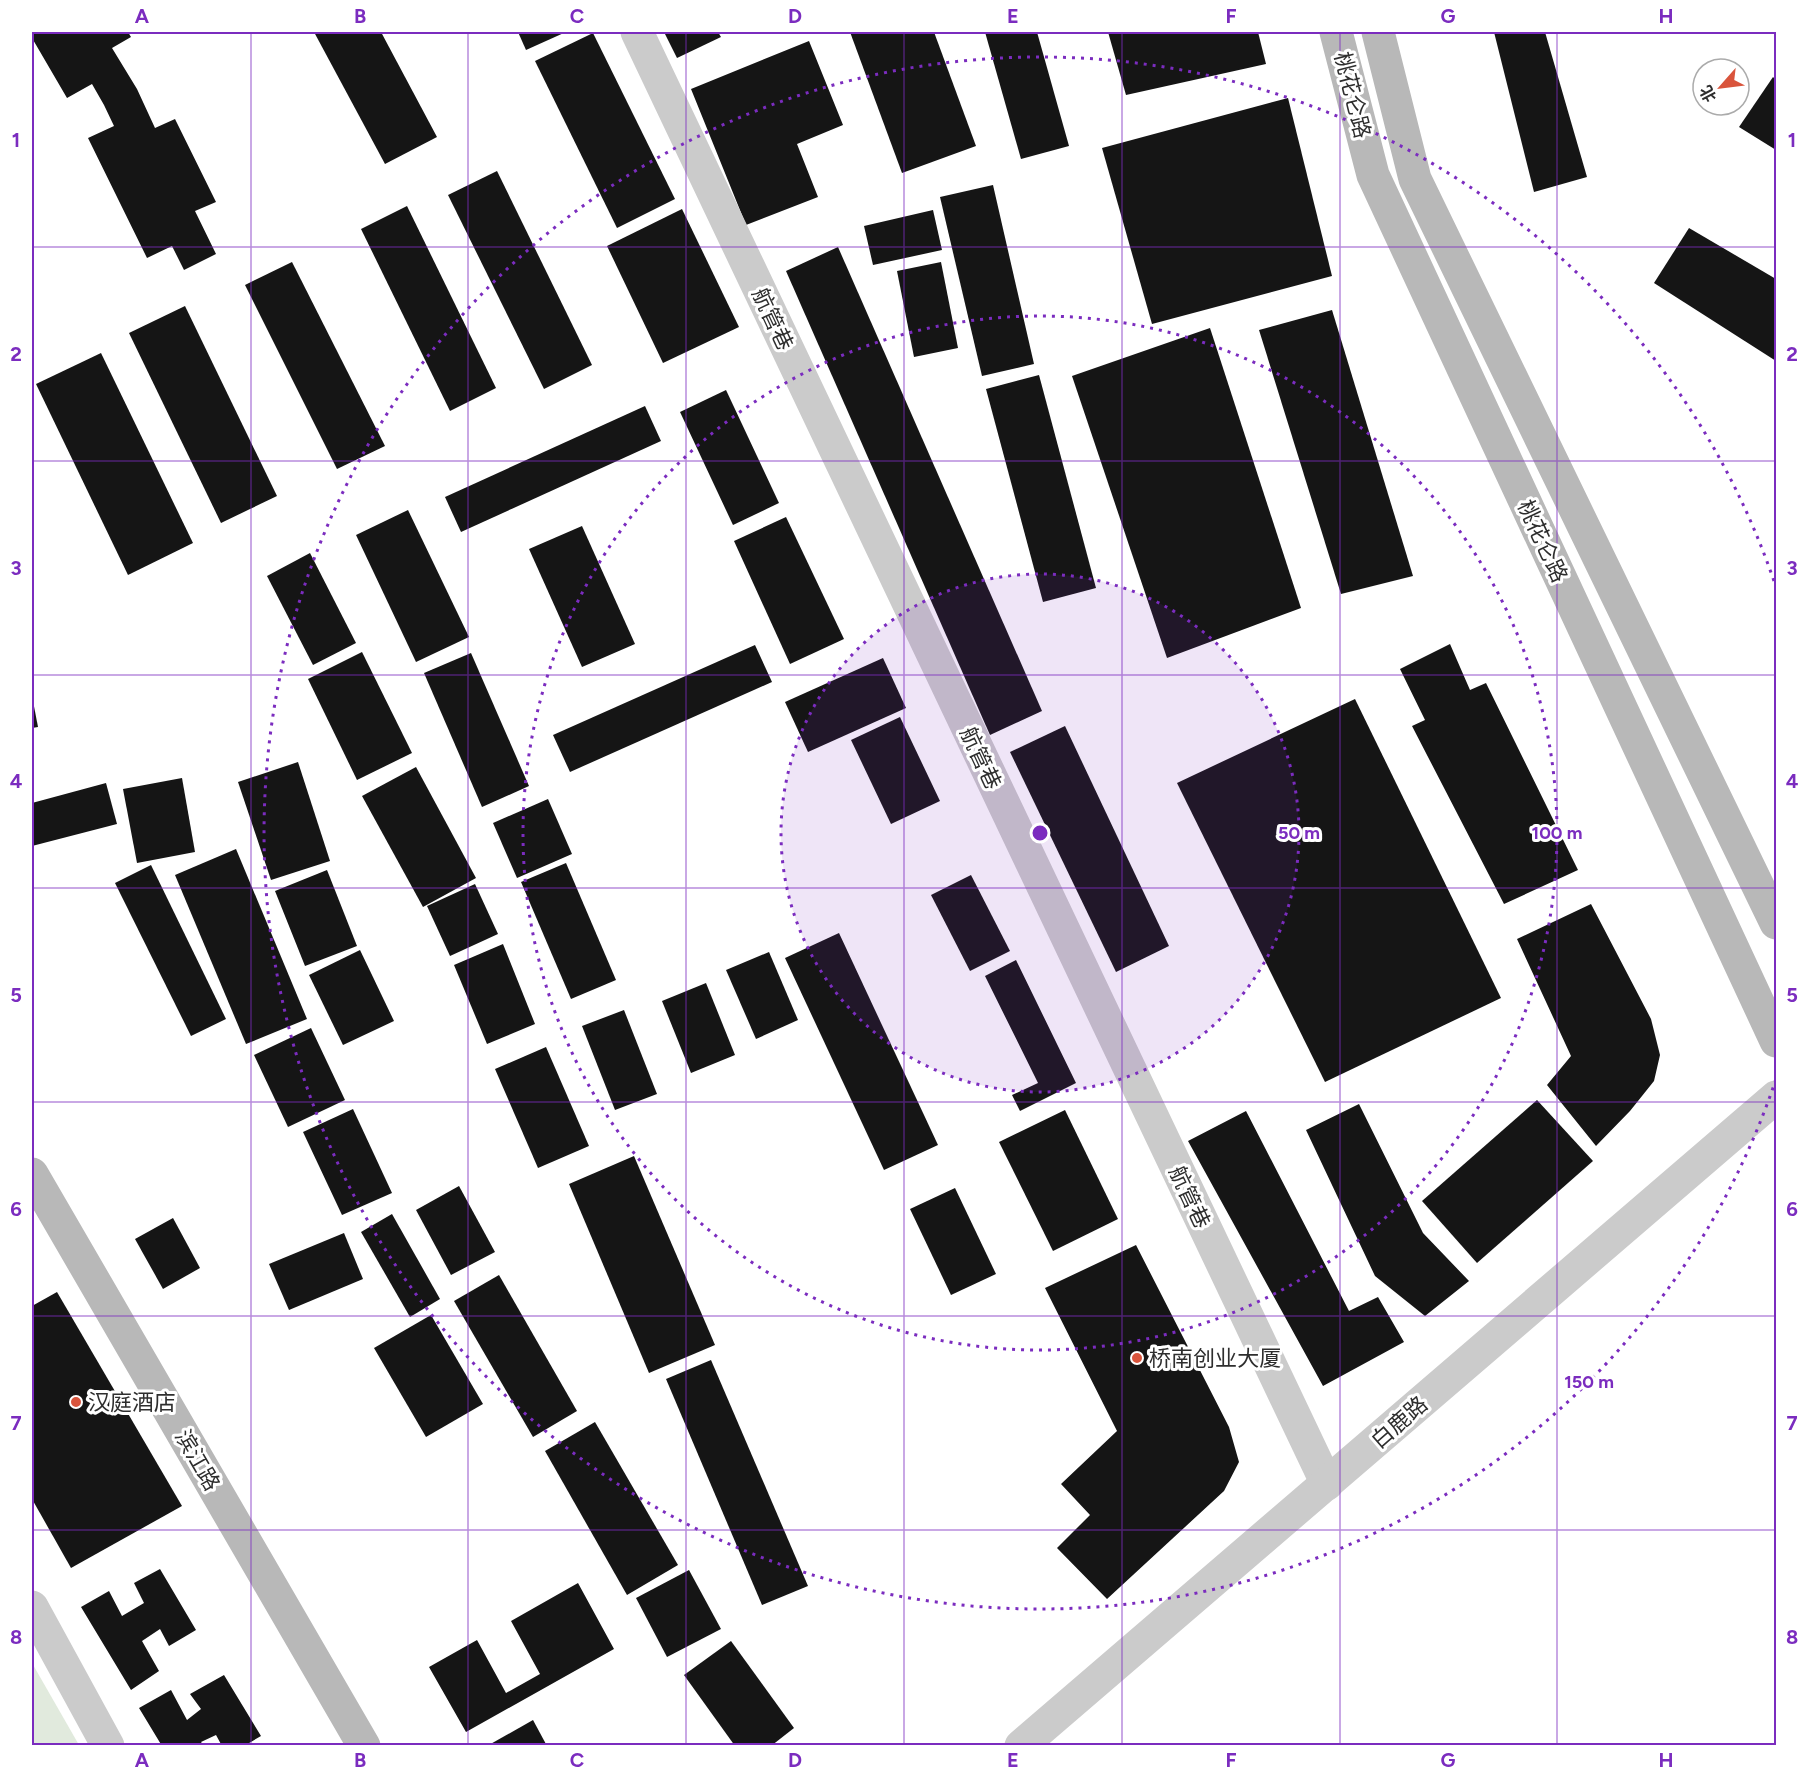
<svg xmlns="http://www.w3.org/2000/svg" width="1808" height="1777" font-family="Figtree,'Noto Sans SC',sans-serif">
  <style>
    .green { fill: #e1eadd }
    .building { fill: #151515 }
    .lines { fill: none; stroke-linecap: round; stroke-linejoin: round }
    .street { stroke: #cbcbcb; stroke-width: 33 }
    .secondary { stroke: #b8b8b8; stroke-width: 33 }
    .grid { fill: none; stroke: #7b2cbf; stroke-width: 1.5; stroke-opacity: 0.55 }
    .ring { fill: none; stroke: #7b2cbf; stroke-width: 3; stroke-dasharray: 3 6 }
    .poi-dot { fill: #d9543c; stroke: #fff; stroke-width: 2 }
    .labels { text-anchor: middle; stroke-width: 6; stroke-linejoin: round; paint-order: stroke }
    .street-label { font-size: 22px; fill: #2e2e2e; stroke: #fff }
    .poi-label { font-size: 22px; fill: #2e2e2e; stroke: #fff; text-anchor: start }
    .centre { fill: #7b2cbf; stroke: #fff; stroke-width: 3 }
    .ring-label { font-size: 18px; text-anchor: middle; font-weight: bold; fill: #7b2cbf; stroke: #fff; stroke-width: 6; stroke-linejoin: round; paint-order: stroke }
    .neatline { fill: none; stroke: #7b2cbf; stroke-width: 2 }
    .grid-label { font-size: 20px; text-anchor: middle; font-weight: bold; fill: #7b2cbf }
  </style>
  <rect width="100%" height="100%" fill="#fff"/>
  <path class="green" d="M32 1663 79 1745H32Z"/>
  <g class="building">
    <path d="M32 32H128L131 37 112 48 137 89 155 128 175 119 216 202 195 211 216 254 184 270 172 246 147 258 88 138 114 126 104 105 92 84 67 98 32 38Z"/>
    <path d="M314 32H381L437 137 385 164Z"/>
    <path d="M518 32H566L526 50Z"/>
    <path d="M664 32H718L721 37 677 58Z"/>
    <path d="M850 32H934L976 146 902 173Z"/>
    <path d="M985 32H1037L1069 146 1021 159Z"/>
    <path d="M1108 32H1258L1266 64 1126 95Z"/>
    <path d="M1494 32H1545L1587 177 1534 192Z"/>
    <path d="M593 33 675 199 617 228 535 61Z"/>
    <path d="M809 41 843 125 797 144 818 197 746 225 691 89Z"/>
    <path d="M1773 77 1776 80V150L1739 127Z"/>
    <path d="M1288 98 1332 276 1152 324 1102 148Z"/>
    <path d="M497 171 592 365 544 389 448 195Z"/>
    <path d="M993 185 1034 364 982 376 940 197Z"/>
    <path d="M407 206 496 388 450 411 361 229Z"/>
    <path d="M682 209 739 327 663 363 607 246Z"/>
    <path d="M933 210 942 250 873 265 864 226Z"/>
    <path d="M1689 228 1776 279V361L1654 283Z"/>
    <path d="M838 247 1042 711 990 735 786 271Z"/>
    <path d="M292 262 385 446 337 469 245 285Z"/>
    <path d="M941 262 958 348 914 357 897 271Z"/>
    <path d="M185 306 277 496 221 523 129 333Z"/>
    <path d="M1332 310 1413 576 1341 594 1259 330Z"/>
    <path d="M1210 328 1301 608 1167 658 1072 376Z"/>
    <path d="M101 353 193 543 128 575 36 384Z"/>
    <path d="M1039 375 1096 588 1043 602 986 389Z"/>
    <path d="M726 390 779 503 733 525 680 412Z"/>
    <path d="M645 406 661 441 461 532 445 497Z"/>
    <path d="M408 510 469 637 416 662 356 535Z"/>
    <path d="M786 517 844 639 790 664 734 541Z"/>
    <path d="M582 526 635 644 582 667 529 549Z"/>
    <path d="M310 553 356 643 313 665 267 576Z"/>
    <path d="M1450 644 1470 690 1486 683 1578 870 1504 904 1412 726 1425 720 1400 669Z"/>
    <path d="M755 645 772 682 570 772 553 735Z"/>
    <path d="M362 652 412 753 357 780 308 679Z"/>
    <path d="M471 653 529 786 482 807 424 673Z"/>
    <path d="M883 658 906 708 808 752 785 702Z"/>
    <path d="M32 696 38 727 32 728Z"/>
    <path d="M1355 699 1501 998 1325 1082 1177 783Z"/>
    <path d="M900 717 940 801 891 824 851 740Z"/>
    <path d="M1065 726 1169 946 1116 972 1010 752Z"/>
    <path d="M298 762 330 861 271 880 238 782Z"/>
    <path d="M416 767 476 878 423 907 362 796Z"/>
    <path d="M182 778 195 852 137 863 123 789Z"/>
    <path d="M106 783 117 824 32 846V803Z"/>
    <path d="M548 799 572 854 517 878 493 823Z"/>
    <path d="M236 849 307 1019 246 1044 175 875Z"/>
    <path d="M566 863 616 980 571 999 521 882Z"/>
    <path d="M151 865 226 1019 191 1036 115 883Z"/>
    <path d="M327 870 357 946 305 966 275 891Z"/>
    <path d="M971 875 1010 951 970 971 931 895Z"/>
    <path d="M475 884 498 934 450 956 427 906Z"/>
    <path d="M1591 904 1651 1019 1660 1055 1654 1081 1630 1111 1596 1146 1547 1085 1571 1056 1517 939Z"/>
    <path d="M839 933 938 1145 884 1170 785 958Z"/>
    <path d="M503 944 535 1024 487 1044 454 965Z"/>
    <path d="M360 950 394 1021 343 1045 309 975Z"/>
    <path d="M769 952 798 1020 756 1039 726 970Z"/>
    <path d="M1016 960 1076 1083 1020 1111 1012 1095 1038 1083 985 976Z"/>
    <path d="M706 983 735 1055 691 1073 662 1001Z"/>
    <path d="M624 1010 657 1094 615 1110 582 1026Z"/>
    <path d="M311 1028 345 1100 288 1127 254 1055Z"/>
    <path d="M546 1047 589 1146 538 1168 495 1069Z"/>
    <path d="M1537 1100 1593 1161 1477 1263 1422 1201Z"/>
    <path d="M1359 1104 1423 1233 1469 1281 1425 1316 1375 1276 1306 1130Z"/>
    <path d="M353 1109 392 1193 342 1215 303 1132Z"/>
    <path d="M1065 1110 1118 1219 1053 1251 999 1142Z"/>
    <path d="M1246 1111 1349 1311 1378 1297 1404 1342 1323 1386 1188 1141Z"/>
    <path d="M634 1156 715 1345 649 1373 569 1184Z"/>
    <path d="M459 1186 495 1252 451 1275 416 1210Z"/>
    <path d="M955 1188 996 1274 951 1295 910 1209Z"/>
    <path d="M392 1214 440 1299 410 1317 361 1232Z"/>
    <path d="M173 1218 200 1268 163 1289 135 1239Z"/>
    <path d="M344 1233 363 1279 289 1310 269 1264Z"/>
    <path d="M1136 1245 1229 1427 1239 1462 1224 1491 1107 1599 1057 1548 1090 1515 1061 1484 1117 1431 1045 1288Z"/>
    <path d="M499 1275 577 1411 533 1437 454 1301Z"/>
    <path d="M57 1292 182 1506 71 1568 32 1499V1306Z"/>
    <path d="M431 1315 483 1404 426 1437 374 1348Z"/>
    <path d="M711 1360 808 1586 762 1605 666 1379Z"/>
    <path d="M595 1422 678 1565 627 1595 545 1451Z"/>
    <path d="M160 1569 196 1630 169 1646 160 1629 142 1641 159 1671 131 1690 81 1607 109 1591 122 1616 144 1603 134 1583Z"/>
    <path d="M689 1570 721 1629 667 1657 636 1598Z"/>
    <path d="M578 1583 614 1649 466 1732 429 1667 477 1640 506 1693 540 1674 511 1621Z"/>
    <path d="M731 1641 794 1728 771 1746H735L684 1675Z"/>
    <path d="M224 1675 261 1736 244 1746H222L216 1735 201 1742 204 1746H162L139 1708 171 1690 187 1720 201 1709 190 1694Z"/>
    <path d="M533 1720 547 1746H487Z"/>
  </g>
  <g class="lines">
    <g class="street">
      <path d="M637 32 1327 1484"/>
      <path d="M32 1607 108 1746"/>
      <path d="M1021 1746 1776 1097"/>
    </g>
    <g class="secondary">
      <path d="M1336 32 1373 175 1776 1041"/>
      <path d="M1378 32 1415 179 1776 923"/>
      <path d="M32 1174 364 1746"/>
    </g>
  </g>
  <path class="grid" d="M251 32V1746M468 32V1746M686 32V1746M904 32V1746M1122 32V1746M1340 32V1746M1557 32V1746M32 247H1776M32 461H1776M32 675H1776M32 888H1776M32 1102H1776M32 1316H1776M32 1530H1776"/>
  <circle cx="1040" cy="833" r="259" fill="#7b2cbf" fill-opacity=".12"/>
  <g class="ring">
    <circle cx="1040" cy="833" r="259"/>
    <circle cx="1040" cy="833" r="517"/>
    <path d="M1776 1079A776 776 0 1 1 1776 587"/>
  </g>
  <g class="poi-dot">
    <circle cx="1137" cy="1358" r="6"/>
    <circle cx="76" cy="1402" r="6"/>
  </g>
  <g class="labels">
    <g class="street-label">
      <text transform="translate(1353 95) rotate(76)" y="8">桃花仑路</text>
      <text transform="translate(773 319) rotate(65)" y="8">航管巷</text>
      <text transform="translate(1543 541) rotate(65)" y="8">桃花仑路</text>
      <text transform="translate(981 758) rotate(65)" y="8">航管巷</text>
      <text transform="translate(1190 1197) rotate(65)" y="8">航管巷</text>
      <text transform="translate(1399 1422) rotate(-41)" y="8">白鹿路</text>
      <text transform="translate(198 1460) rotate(60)" y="8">滨江路</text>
    </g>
    <g class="poi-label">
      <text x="1149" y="1366">桥南创业大厦</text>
      <text x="88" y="1410">汉庭酒店</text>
    </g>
  </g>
  <circle cx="1040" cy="833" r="9" class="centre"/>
  <g class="ring-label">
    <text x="1299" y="839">50 m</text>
    <text x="1557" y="839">100 m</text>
    <text x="1589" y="1388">150 m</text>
  </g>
  <rect width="1808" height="1777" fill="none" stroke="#ffffff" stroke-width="66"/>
  <g transform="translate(1721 87) rotate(242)"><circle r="28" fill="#ffffff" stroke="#ababab" stroke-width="1.5"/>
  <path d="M0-4.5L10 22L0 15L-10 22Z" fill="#d9543c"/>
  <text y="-9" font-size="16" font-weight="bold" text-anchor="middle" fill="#2e2e2e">北</text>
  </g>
  <rect x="33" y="33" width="1742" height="1711" class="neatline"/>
  <g class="grid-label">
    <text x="142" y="23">A</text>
    <text x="360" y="23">B</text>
    <text x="577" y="23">C</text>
    <text x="795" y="23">D</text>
    <text x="1013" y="23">E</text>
    <text x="1231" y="23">F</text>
    <text x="1448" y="23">G</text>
    <text x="1666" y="23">H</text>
    <text x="16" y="147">1</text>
    <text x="1792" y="147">1</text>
    <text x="16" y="361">2</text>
    <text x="1792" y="361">2</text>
    <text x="16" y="575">3</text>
    <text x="1792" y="575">3</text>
    <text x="16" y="788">4</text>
    <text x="1792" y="788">4</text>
    <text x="16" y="1002">5</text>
    <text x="1792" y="1002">5</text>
    <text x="16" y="1216">6</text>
    <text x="1792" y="1216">6</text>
    <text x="16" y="1430">7</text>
    <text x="1792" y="1430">7</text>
    <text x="16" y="1644">8</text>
    <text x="1792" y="1644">8</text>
    <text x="142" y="1767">A</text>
    <text x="360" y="1767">B</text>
    <text x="577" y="1767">C</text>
    <text x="795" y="1767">D</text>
    <text x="1013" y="1767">E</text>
    <text x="1231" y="1767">F</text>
    <text x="1448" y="1767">G</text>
    <text x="1666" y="1767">H</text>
  </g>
</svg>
